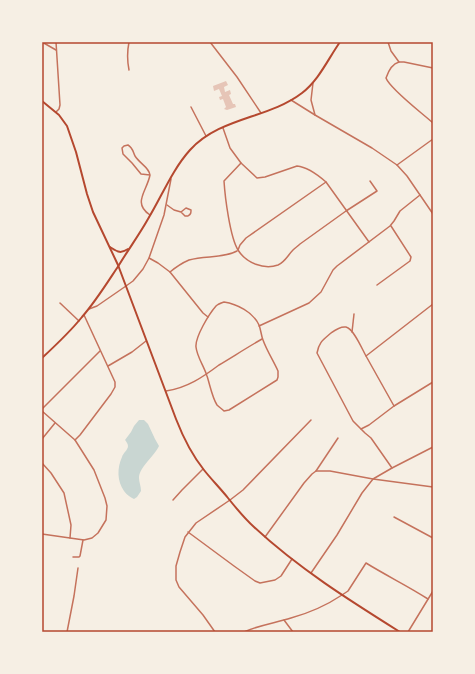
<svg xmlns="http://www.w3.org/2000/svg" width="475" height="674" font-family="'Golos Text',sans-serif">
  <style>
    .water { fill: #c9d6d2 }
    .building { fill: #e6c5b7 }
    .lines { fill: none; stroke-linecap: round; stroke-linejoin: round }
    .minor { stroke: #c5725c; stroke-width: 1.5 }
    .tertiary { stroke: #c5725c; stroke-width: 1.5 }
    .secondary { stroke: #b5482f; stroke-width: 2 }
    .primary { stroke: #b5482f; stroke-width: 2 }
    .neatline { fill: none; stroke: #b5482f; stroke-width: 1.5 }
  </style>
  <rect width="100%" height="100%" fill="#f6efe4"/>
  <path class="water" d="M139 420H144L148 424 155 439 159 446C154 457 139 467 139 478 139 482 141 486 141 491L137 497 134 499C130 497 127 495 124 491 117 481 117 468 122 457 123 453 128 450 128 446 128 444 126 441 125 440L131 432 134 426Z"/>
  <path class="building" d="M226 81 228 85 224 87 225 92 230 90 231 94 229 95 233 104H235L236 107 227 110 224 109 226 107 223 99 220 100 219 97 222 96 219 89 214 91 213 86Z"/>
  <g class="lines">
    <g class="minor">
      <path d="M42 42 56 50"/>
      <path d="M56 42 60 105 59 109 56 112"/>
      <path d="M210 42 237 77 261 113"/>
      <path d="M388 42 391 51 399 62C392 64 388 72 386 78 390 89 422 113 433 123"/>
      <path d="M399 62H404L433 68"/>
      <path d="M129 70C127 60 127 52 129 42"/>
      <path d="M191 107 206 136"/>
      <path d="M223 128 230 148 241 163 224 181C225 197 230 237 238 250 246 263 264 270 278 265 285 262 288 255 293 250 295 248 298 246 300 244L346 211 377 191 370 181"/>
      <path d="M397 165 433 139"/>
      <path d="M150 175C149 167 140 164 135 156 133 152 133 148 128 145L124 146 122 148 123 154 132 163 141 174 150 175C147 191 132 203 150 215"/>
      <path d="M326 182 369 242"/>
      <path d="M167 205 174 210 181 212 186 208 191 210C191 213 191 214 188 216H185L181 212"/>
      <path d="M238 250 240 245 246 238 326 182C318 175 308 167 297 166L265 177 257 178 241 163"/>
      <path d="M149 258 158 263 170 272 203 313 208 317"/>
      <path d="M170 272C176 267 182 263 189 260 205 255 222 259 237 251"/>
      <path d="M377 285 410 261 411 257 391 226"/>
      <path d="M224 302C237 304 253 312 259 325 261 330 261 335 263 340 267 351 273 360 278 371V377L277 380 229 410 224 411C222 409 219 407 217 405 212 397 210 385 207 376 204 366 197 357 196 347 195 337 209 314 216 306 218 304 221 303 224 302Z"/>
      <path d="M60 303 79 321"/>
      <path d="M89 309 97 306 126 286 133 281 143 269 149 258 164 215 171 179"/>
      <path d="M259 326 309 303 321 292 333 270 337 266 390 226 394 221 400 211 420 195"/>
      <path d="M352 332 354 314"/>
      <path d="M366 356 394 406"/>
      <path d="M108 366 132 352 146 341"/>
      <path d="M166 391C187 388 203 377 219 365 234 356 248 347 262 339"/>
      <path d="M42 409 100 351"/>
      <path d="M42 411 75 440 82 451 94 470 105 498 107 506 106 520 98 533 92 538 84 540 42 534"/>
      <path d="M361 429 369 425 394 406 433 382"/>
      <path d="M42 439 55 423"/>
      <path d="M75 440 80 435 111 394 115 387V382L84 315"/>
      <path d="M42 463 51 473 64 493 71 525 70 538"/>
      <path d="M392 468 371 438 365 433 353 421 317 353C319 342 323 340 331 333 335 330 340 326 346 327 354 329 362 349 366 356L433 304"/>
      <path d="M316 471 338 438"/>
      <path d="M173 500 182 490 203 469"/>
      <path d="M394 517 433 538"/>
      <path d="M188 532 234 566 255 581 260 583 275 580 281 576 292 559"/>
      <path d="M265 537 304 483 312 474 316 471H330L373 479 433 487"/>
      <path d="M73 557H79L80 556 83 540"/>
      <path d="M311 573 337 535 362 493 373 479 392 468 433 447"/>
      <path d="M342 595 348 591 366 563C387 576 408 586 428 599"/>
      <path d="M284 620 293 632"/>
      <path d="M67 632 74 596 78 568"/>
      <path d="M215 632 203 615 179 587 176 580V566L180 552 185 537 196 523 230 500 243 490 311 420"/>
      <path d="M408 632 433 591"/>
    </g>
    <g class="tertiary">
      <path d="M313 83 311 100 315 115"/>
      <path d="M291 100 315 115 372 148 397 165 407 176 433 214"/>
      <path d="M244 632C259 625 275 623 291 618 309 613 327 605 342 595"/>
    </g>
    <g class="secondary">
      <path d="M110 247C118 252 120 254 128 249"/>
      <path d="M42 358C56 345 70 332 82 317 96 301 107 283 119 265 128 250 139 235 148 219 162 196 172 170 190 150 220 117 268 119 302 93 319 80 328 59 340 42"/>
    </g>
    <path class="primary" d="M42 101 59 115 67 126 76 152 87 194 93 212 118 265 176 419C183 437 192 455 204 470 211 479 220 488 228 498 236 508 244 518 254 527 298 568 349 600 400 632"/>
  </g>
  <rect width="475" height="674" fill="none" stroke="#f6efe4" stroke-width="86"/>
  <rect x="43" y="43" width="389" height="588" class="neatline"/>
</svg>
